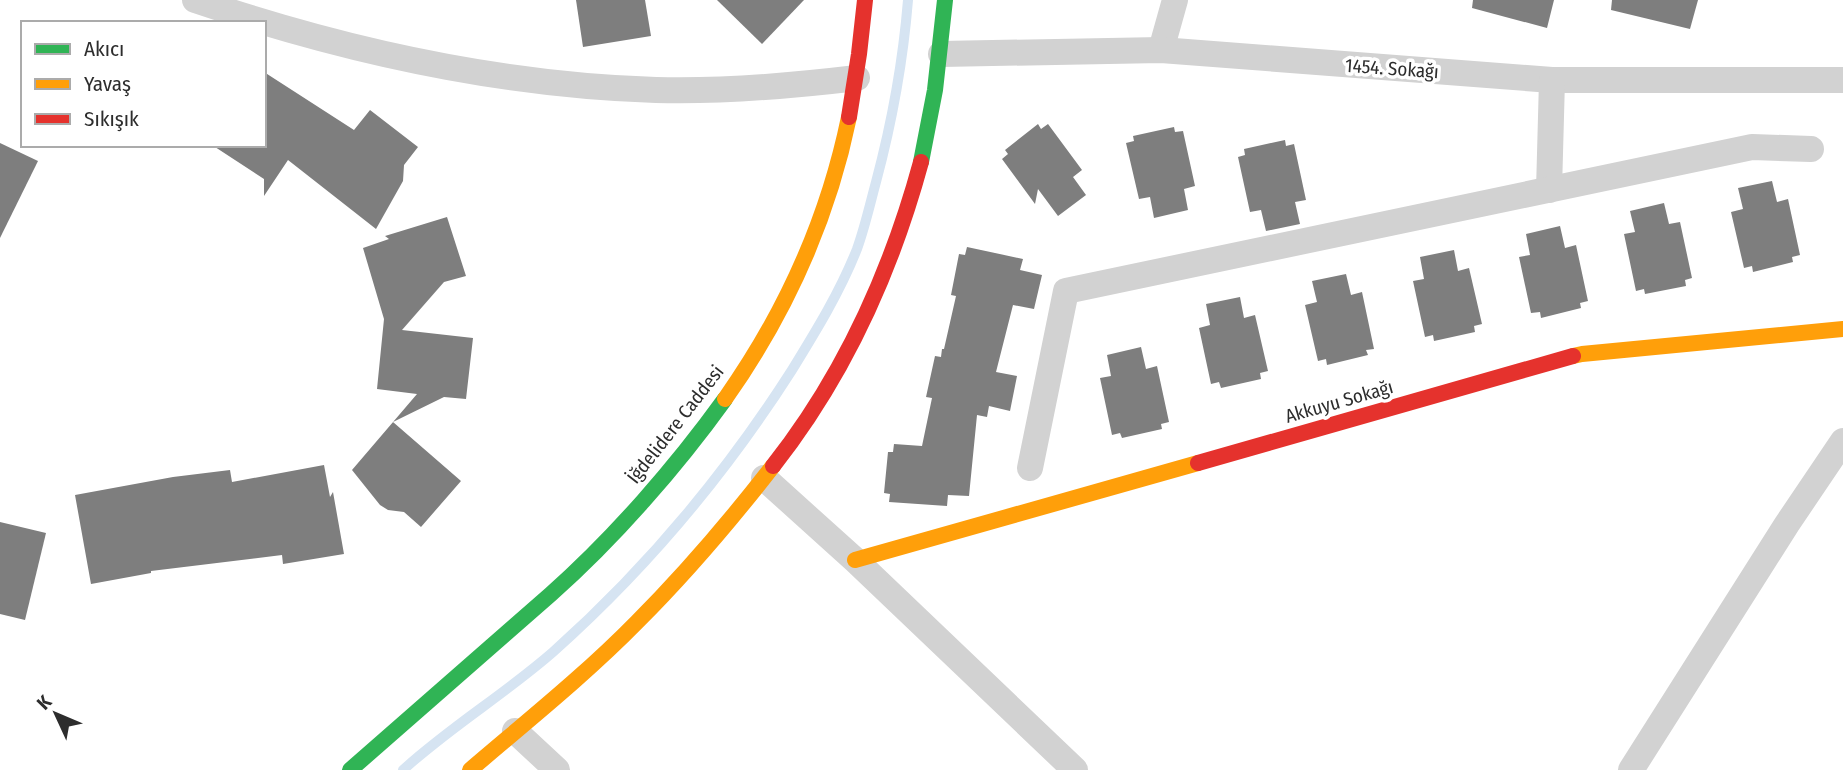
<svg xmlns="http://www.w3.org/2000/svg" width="1843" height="770" font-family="'Fira Sans Condensed',sans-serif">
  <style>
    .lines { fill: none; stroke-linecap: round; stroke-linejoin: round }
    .stream { stroke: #d6e4f2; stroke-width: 10 }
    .building { fill: #7e7e7e }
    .street { stroke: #d2d2d2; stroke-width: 26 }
    .fast { stroke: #30b455; stroke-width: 16 }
    .slow { stroke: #ff9f0a; stroke-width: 16 }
    .jam { stroke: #e5322d; stroke-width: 16 }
    .labels { text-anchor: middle; stroke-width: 7; stroke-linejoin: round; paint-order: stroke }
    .street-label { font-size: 19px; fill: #2d2d2d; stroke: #fff }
  </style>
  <rect width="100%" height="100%" fill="#fff"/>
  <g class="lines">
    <path class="stream" d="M403 770C450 727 505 694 553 652 646 569 725 475 792 370 816 331 840 292 857 249 865 227 870 204 876 182 892 122 903 62 908 0"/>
  </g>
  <g class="building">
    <path d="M576 0H645L651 36 583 47Z"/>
    <path d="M717 0H804L762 44Z"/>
    <path d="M1473 0H1554L1547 28 1472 8Z"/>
    <path d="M1612 0H1698L1690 29 1611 10Z"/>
    <path d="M264 72 354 130 370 110 418 147 404 165 403 181 376 229 288 160 264 196V179L212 145H264Z"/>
    <path d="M1038 124 1041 129 1048 124 1082 170 1073 177 1086 195 1058 216 1038 189 1035 204 1002 159 1008 154 1005 150Z"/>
    <path d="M1174 127 1175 132 1183 131 1195 186 1184 189 1188 210 1154 218 1150 197 1139 199 1126 143 1134 141 1133 136Z"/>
    <path d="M1285 140 1286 146 1294 144 1306 200 1295 202 1300 224 1266 231 1261 210 1250 212 1238 157 1245 155 1244 149Z"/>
    <path d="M0 143 38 161 0 238Z"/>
    <path d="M1772 181 1777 202 1788 199 1800 255 1792 257 1793 262 1753 272 1752 266 1744 268 1731 212 1743 209 1738 188Z"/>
    <path d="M1664 203 1669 224 1680 222 1692 278 1685 280 1686 286 1645 294 1644 289 1636 291 1624 234 1635 232 1630 211Z"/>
    <path d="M447 217 466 276 444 282 402 330 473 338 466 399 444 397 393 422 461 481 421 527 404 512 388 510 380 505 352 470 417 394 377 389 384 319 363 248 389 239 385 236Z"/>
    <path d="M1560 226 1565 248 1576 245 1588 301 1580 303 1581 308 1541 318 1540 312 1531 313 1519 257 1530 255 1526 234Z"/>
    <path d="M967 247 1023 259 1020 270 1042 275 1034 309 1013 305 996 372 1017 376 1010 411 989 406 987 417 977 415 969 496 948 495 947 506 889 502 890 494 884 493 888 452H893L894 444 922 446 932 398 926 397 935 356 941 357 942 349H944L956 296 951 295 959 254 965 255Z"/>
    <path d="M1454 250 1458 271 1469 268 1482 324 1474 326 1475 332 1434 341 1433 335 1425 337 1413 281 1424 279 1420 257Z"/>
    <path d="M1346 274 1351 295 1362 292 1374 349 1366 350 1368 355 1327 365 1326 359 1318 361 1305 305 1317 302 1312 281Z"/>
    <path d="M1240 297 1244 318 1255 315 1268 371 1260 373 1261 379 1221 388 1219 382 1211 384 1199 328 1210 325 1206 304Z"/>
    <path d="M1141 347 1146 369 1157 366 1169 422 1161 424 1162 429 1122 438 1120 433 1112 435 1100 378 1111 376 1107 355Z"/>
    <path d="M324 465 330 497 333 492 344 554 283 564 282 555 151 571V573L91 584 75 495 173 477 230 470 232 482Z"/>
    <path d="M0 522 46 533 25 620 0 614Z"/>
  </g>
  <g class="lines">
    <g class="street">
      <path d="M195 0C342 50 501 85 656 90 723 92 790 86 857 78"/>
      <path d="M1161 50 1175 0"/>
      <path d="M941 54 1161 50 1552 80H1843"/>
      <path d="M1549 190 1552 80"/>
      <path d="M1030 468 1066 291 1752 147 1811 149"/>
      <path d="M764 478 855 560 1075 770"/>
      <path d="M515 731 557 770"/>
      <path d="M1631 770 1787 524 1843 441"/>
    </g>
    <g class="fast">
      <path d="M921 162 935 90 945 0"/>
      <path d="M350 770 551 594C614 538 676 467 725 399"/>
    </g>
    <g class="slow">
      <path d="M1573 356 1582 354 1843 329"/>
      <path d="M725 399C785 314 828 219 849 117"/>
      <path d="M855 560 1198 463"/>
      <path d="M470 770C526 722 585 675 637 622 686 573 731 520 773 466"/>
    </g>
    <g class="jam">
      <path d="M849 117 859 54 865 0"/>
      <path d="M1198 463 1573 356"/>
      <path d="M773 466C844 376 891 272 921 162"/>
    </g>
  </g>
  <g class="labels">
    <g class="street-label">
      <text transform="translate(1392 68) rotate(4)" y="7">1454. Sokağı</text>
      <text transform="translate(1339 401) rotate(-16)" y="7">Akkuyu Sokağı</text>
      <text transform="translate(675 424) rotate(-52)" y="7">İğdelidere Caddesi</text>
    </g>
  </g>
  <rect x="21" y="21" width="245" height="126" fill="#ffffff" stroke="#ababab" stroke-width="2"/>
  <rect x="35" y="44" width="35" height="10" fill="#30b455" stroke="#ababab" stroke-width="2"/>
  <text x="84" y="56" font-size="21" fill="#2d2d2d">Akıcı</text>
  <rect x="35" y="79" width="35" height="10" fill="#ff9f0a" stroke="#ababab" stroke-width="2"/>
  <text x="84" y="91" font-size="21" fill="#2d2d2d">Yavaş</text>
  <rect x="35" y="114" width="35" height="10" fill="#e5322d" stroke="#ababab" stroke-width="2"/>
  <text x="84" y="126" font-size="21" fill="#2d2d2d">Sıkışık</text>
  <g transform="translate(56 714) rotate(314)" stroke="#ffffff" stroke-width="5" paint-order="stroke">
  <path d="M0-5L12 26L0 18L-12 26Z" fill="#2d2d2d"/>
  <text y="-10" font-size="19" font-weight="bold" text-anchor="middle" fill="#2d2d2d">K</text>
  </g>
</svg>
